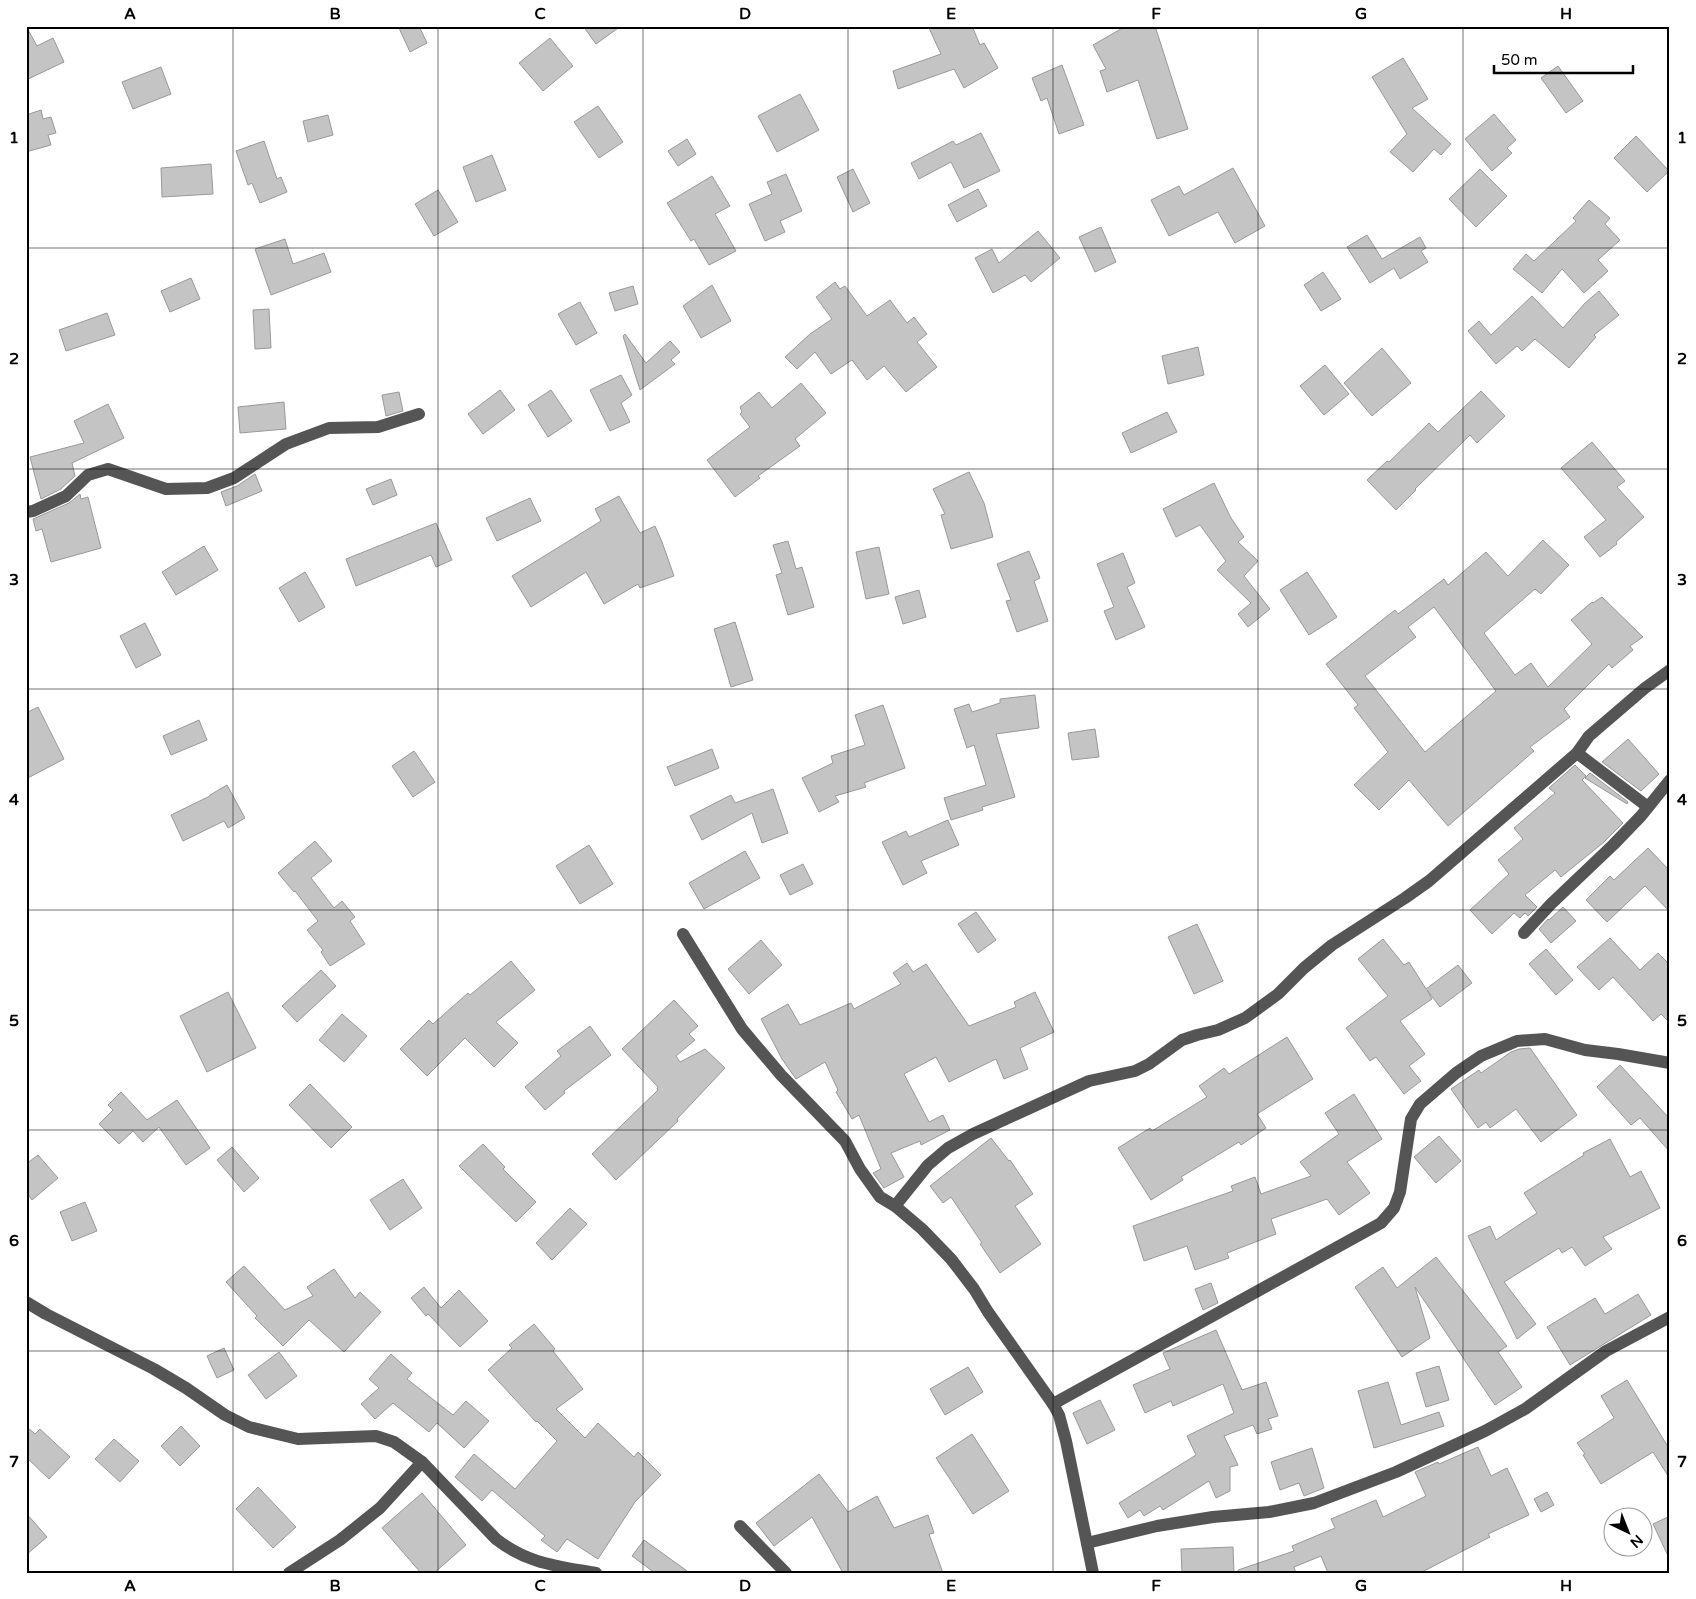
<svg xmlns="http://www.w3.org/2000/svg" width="1696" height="1599" font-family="'Varela Round',sans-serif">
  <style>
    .building { fill: #c4c4c4; stroke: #999; fill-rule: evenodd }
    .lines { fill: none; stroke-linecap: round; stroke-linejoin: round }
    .minor { stroke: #555; stroke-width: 12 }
    .grid { fill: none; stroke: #000; stroke-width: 1; stroke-opacity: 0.55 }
    .neatline { fill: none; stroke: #000; stroke-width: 2 }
    .grid-label { font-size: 16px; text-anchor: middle; font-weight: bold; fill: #000 }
  </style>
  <rect width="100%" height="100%" fill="#fff"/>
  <g class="building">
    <path d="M26 26 37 46 53 38 64 62 26 80Z"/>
    <path d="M398 26H419L427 43 410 52Z"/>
    <path d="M583 26H621L596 44Z"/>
    <path d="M928 26H972L980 45 984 43 998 68 964 88 954 69 898 89 893 71 941 54Z"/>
    <path d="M1126 26H1155L1188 129 1157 139 1138 80 1107 92 1100 71 1106 69 1093 45Z"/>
    <path d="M550 38 573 66 543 91 519 63Z"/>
    <path d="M1403 58 1428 99 1412 108 1451 144 1441 155 1434 149 1413 172 1390 152 1407 134 1372 77Z"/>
    <path d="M1062 65 1084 125 1059 134 1047 98 1041 101 1032 78Z"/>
    <path d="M1558 66 1583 101 1566 113 1541 78Z"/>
    <path d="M161 67 171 94 133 109 122 82Z"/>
    <path d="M800 94 819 130 777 152 758 116Z"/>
    <path d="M598 106 623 142 599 158 574 122Z"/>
    <path d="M41 110 43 119 51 117 56 133 48 135 51 145 26 152V115Z"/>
    <path d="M1494 114 1516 140 1507 148 1512 153 1492 171 1465 139Z"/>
    <path d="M328 115 333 135 308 142 303 121Z"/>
    <path d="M981 133 1000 171 964 188 951 162 919 179 911 163 953 141 956 145Z"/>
    <path d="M1636 136 1669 171 1647 192 1614 158Z"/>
    <path d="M687 139 696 154 678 166 668 151Z"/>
    <path d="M264 141 277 179 281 177 287 192 260 203 252 183 248 185 236 151Z"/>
    <path d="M492 155 506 190 476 202 463 167Z"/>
    <path d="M211 164 213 194 162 197 161 168Z"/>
    <path d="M1233 168 1265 226 1235 243 1218 212 1169 236 1151 200 1179 186 1184 195Z"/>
    <path d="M853 169 870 203 853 212 837 177Z"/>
    <path d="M1480 169 1507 196 1476 227 1449 199Z"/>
    <path d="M786 174 802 211 780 221 785 232 765 241 749 204 772 194 767 182Z"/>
    <path d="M712 176 730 206 715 214 736 251 709 265 694 239 691 241 667 203Z"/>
    <path d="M978 189 987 206 957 222 948 205Z"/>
    <path d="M438 190 458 222 434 236 415 204Z"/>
    <path d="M1589 200 1610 218 1605 224 1620 240 1598 260 1608 271 1584 293 1562 269 1542 293 1513 269 1526 254 1534 261 1576 221 1573 218Z"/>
    <path d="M1101 227 1116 262 1095 272 1079 237Z"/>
    <path d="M1038 231 1060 258 1031 282 1025 275 993 293 975 258 992 249 999 263Z"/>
    <path d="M1367 235 1382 259 1420 237 1426 248 1421 251 1428 262 1400 279 1394 268 1370 283 1347 247Z"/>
    <path d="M285 239 293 264 324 253 331 272 271 295 255 249Z"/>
    <path d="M1323 272 1341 299 1321 311 1304 285Z"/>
    <path d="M191 278 200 299 170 312 161 291Z"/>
    <path d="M835 282 840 289 845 286 867 316 890 300 907 323 914 317 927 334 917 342 937 367 906 392 884 366 867 380 852 360 831 374 815 352 797 369 785 357 810 334 832 319 816 297Z"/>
    <path d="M712 285 731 321 701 338 683 306Z"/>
    <path d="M633 286 638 304 615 311 609 293Z"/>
    <path d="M1599 291 1619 315 1594 335 1596 337 1569 368 1535 339 1522 351 1517 346 1496 364 1468 331 1479 321 1491 335 1532 296 1563 328 1585 303Z"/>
    <path d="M580 302 597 333 576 345 558 314Z"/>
    <path d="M269 309 271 348 255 349 253 310Z"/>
    <path d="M107 313 115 335 66 351 59 330Z"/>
    <path d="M625 334 646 363 670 341 680 352 671 360 675 364 640 390 623 336Z"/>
    <path d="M1198 347 1204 375 1168 384 1162 356Z"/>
    <path d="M1382 348 1411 383 1372 416 1344 383Z"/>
    <path d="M1325 365 1349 394 1324 415 1300 386Z"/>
    <path d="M621 375 632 395 621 403 630 422 610 431 590 390Z"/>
    <path d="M801 383 826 413 795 439 800 446 758 476 760 478 735 497 707 460 750 427 740 414 742 412 740 407 759 392 772 408Z"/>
    <path d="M500 390 515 410 483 434 468 414Z"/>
    <path d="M551 390 572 421 548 437 528 405Z"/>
    <path d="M1481 391 1505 416 1477 443 1470 435 1415 489 1416 490 1396 510 1367 480 1387 461 1389 462 1429 423 1438 432Z"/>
    <path d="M399 392 403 411 386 416 382 395Z"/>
    <path d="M284 402 286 429 240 433 238 407Z"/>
    <path d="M108 404 124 438 72 463 75 476 61 489 41 499 30 457 84 443 74 421Z"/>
    <path d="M1167 412 1177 432 1131 453 1122 433Z"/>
    <path d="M1592 442 1625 481 1617 487 1644 517 1616 542 1617 544 1600 557 1584 537 1606 520 1561 468Z"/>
    <path d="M969 472 984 503 993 537 951 549 941 515 945 514 933 489Z"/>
    <path d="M255 474 262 491 226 506 221 492 237 486Z"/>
    <path d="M391 479 397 495 373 505 366 489Z"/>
    <path d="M1214 483 1231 518 1244 537 1238 542 1258 561 1244 576 1270 609 1248 627 1238 614 1251 603 1217 570 1226 561 1200 525 1176 537 1163 509Z"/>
    <path d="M80 494 81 499 88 497 101 548 51 562 42 529 36 531 33 519 69 503Z"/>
    <path d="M619 496 640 533 655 526 662 542 674 576 640 588 638 584 604 604 586 572 531 607 512 576 601 521 595 509Z"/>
    <path d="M530 498 541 521 497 541 486 518Z"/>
    <path d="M436 523 452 560 436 567 431 555 356 586 346 559Z"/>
    <path d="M1543 540 1569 565 1541 594 1535 589 1484 633 1515 675 1531 663 1548 687 1592 644 1571 620 1592 602 1593 603 1602 597 1643 637 1630 646 1633 650 1612 668 1609 664 1564 709 1570 717 1530 747 1534 751 1448 826 1409 780 1379 810 1354 785 1388 752 1354 708 1358 705 1326 664 1395 610 1398 614 1444 579 1448 585 1486 552 1508 576ZM1434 607 1496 691 1425 752 1365 676 1416 637 1408 627Z"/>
    <path d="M788 541 796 569 802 567 814 607 788 615 776 575 782 573 773 545Z"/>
    <path d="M204 546 218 570 176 595 162 572Z"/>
    <path d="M879 547 889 594 866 599 856 552Z"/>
    <path d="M1029 551 1040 578 1034 581 1048 621 1017 632 1006 601 1011 600 997 564Z"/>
    <path d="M1123 553 1135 583 1127 587 1145 627 1116 640 1104 611 1114 607 1097 564Z"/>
    <path d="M305 572 325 607 299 622 279 588Z"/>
    <path d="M1307 572 1337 617 1309 635 1280 590Z"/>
    <path d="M919 590 926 617 903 624 895 597Z"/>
    <path d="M735 622 753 680 731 687 714 629Z"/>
    <path d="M145 623 161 655 136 668 120 636Z"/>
    <path d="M1035 695 1039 728 996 734 1015 797 982 807 983 810 951 820 944 798 986 785 974 745 967 748 954 709 969 704 972 712 1000 703V699Z"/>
    <path d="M883 705 905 768 864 783 866 787 835 796 839 802 819 812 802 778 833 763 831 756 865 745 855 715Z"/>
    <path d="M38 707 64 759 26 779V713Z"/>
    <path d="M199 720 207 740 171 755 163 736Z"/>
    <path d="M1095 729 1099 757 1072 760 1068 733Z"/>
    <path d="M1628 739 1659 774 1641 791 1602 762Z"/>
    <path d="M712 749 719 768 675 786 667 767Z"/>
    <path d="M414 751 435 782 413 797 392 766Z"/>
    <path d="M1575 765 1586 776 1582 780 1623 823 1604 842 1561 877 1555 870 1525 895 1537 907 1528 916 1525 913 1520 918 1514 913 1492 934 1470 910 1509 874 1498 860 1523 839 1514 828 1555 793 1549 788Z"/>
    <path d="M1590 773 1628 802 1627 804 1585 778Z"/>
    <path d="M227 785 245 818 228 828 224 821 183 841 171 815 210 796V795Z"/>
    <path d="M773 789 788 833 762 843 752 813 702 840 690 816 731 795 735 803Z"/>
    <path d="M948 820 959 845 921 861 927 873 903 885 882 842 906 831 909 837Z"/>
    <path d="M315 841 332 861 311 878 334 908 342 901 355 917 350 921 365 944 330 966 321 952 323 950 307 930 318 921 295 891 294 892 278 873Z"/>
    <path d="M589 845 613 884 580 904 556 866Z"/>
    <path d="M1648 848 1670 871V912L1645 886 1607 922 1586 900 1610 876 1614 880Z"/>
    <path d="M745 851 760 878 704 909 689 883Z"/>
    <path d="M803 864 813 884 790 895 780 875Z"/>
    <path d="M1563 907 1576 921 1551 943 1539 929 1548 919 1549 920Z"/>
    <path d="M976 912 996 940 978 953 958 924Z"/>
    <path d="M1197 924 1223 981 1194 994 1168 937Z"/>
    <path d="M1610 938 1640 970 1658 953 1670 965V1023L1661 1014 1653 1021 1613 977 1599 990 1577 967Z"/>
    <path d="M1383 939 1404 965 1409 962 1426 989 1458 965 1472 983 1440 1007 1427 990 1432 999 1400 1021 1425 1054 1409 1066 1421 1081 1404 1094 1376 1057 1370 1061 1346 1028 1388 996 1358 959Z"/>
    <path d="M761 940 782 965 749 994 728 969Z"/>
    <path d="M1546 949 1573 980 1556 995 1529 964Z"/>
    <path d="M511 961 535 990 496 1022 518 1043 494 1067 465 1038 427 1076 400 1049 429 1020 433 1024 468 993 470 995Z"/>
    <path d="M907 963 913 972 926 964 969 1026 1016 1007 1014 1002 1035 992 1054 1032 1020 1048 1028 1069 1004 1079 996 1059 949 1082 936 1057 904 1074 929 1122 943 1115 950 1130 921 1145 920 1141 891 1153 904 1177 884 1188 873 1173 881 1169 859 1115 852 1119 836 1092 838 1090 825 1062 796 1079 782 1059 761 1019 788 1004 800 1025 851 1003 854 1009 901 984 893 973Z"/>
    <path d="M321 970 336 986 297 1022 282 1006Z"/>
    <path d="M228 992 256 1048 207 1072 180 1016Z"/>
    <path d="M674 1000 698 1026 689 1034 695 1040 676 1056 680 1062 705 1049 725 1068 677 1119 678 1121 616 1180 592 1154 658 1090 657 1089 658 1087 622 1049Z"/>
    <path d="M342 1014 367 1036 344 1062 319 1040Z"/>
    <path d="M590 1026 611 1055 564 1091 565 1093 545 1110 525 1087 561 1056 557 1051Z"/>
    <path d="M1287 1037 1313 1079 1257 1114 1266 1128 1241 1145 1239 1142 1181 1177 1183 1180 1151 1200 1118 1148 1150 1128 1152 1131 1207 1097 1199 1086 1224 1068 1229 1074Z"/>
    <path d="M1530 1048 1577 1115 1541 1142 1516 1109 1490 1128 1486 1122 1478 1128 1451 1089 1479 1070 1481 1073 1511 1052 1519 1049Z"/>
    <path d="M1620 1065 1670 1119V1152L1640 1118 1631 1125 1597 1087Z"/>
    <path d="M310 1084 352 1127 331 1148 289 1105Z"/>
    <path d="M121 1092 147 1120 177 1100 210 1148 186 1165 159 1127 143 1142 133 1131 119 1144 99 1124 113 1110 108 1105Z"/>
    <path d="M1354 1094 1382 1139 1347 1162 1370 1193 1339 1215 1327 1199 1271 1219 1276 1234 1227 1253 1229 1258 1195 1270 1187 1246 1144 1261 1133 1226 1233 1191 1231 1186 1255 1177 1261 1194 1311 1176 1300 1162 1339 1134 1325 1113Z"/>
    <path d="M1439 1136 1461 1161 1436 1183 1414 1157Z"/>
    <path d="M991 1138 1009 1161 1010 1160 1033 1194 1015 1206 1041 1244 1000 1273 980 1244 982 1243 951 1197 943 1203 930 1186Z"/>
    <path d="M1610 1139 1630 1177 1641 1171 1660 1208 1603 1237 1612 1249 1585 1266 1572 1247 1562 1253 1559 1248 1504 1282 1536 1324 1517 1339 1468 1236 1490 1226 1496 1240 1537 1213 1524 1193 1584 1155 1583 1153Z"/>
    <path d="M483 1144 505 1167 503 1169 536 1202 516 1222 459 1166Z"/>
    <path d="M232 1147 259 1178 244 1192 217 1160Z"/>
    <path d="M38 1155 58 1178 32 1200 26 1192V1164Z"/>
    <path d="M403 1179 422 1208 390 1230 370 1200Z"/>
    <path d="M85 1202 97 1231 72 1241 60 1212Z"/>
    <path d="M570 1208 587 1224 552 1260 536 1243Z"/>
    <path d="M1436 1257 1507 1346 1498 1352 1522 1387 1495 1405 1415 1287 1430 1338 1402 1357 1355 1287 1383 1267 1397 1288Z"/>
    <path d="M244 1266 285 1310 313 1296 307 1287 334 1269 355 1298 360 1292 381 1312 344 1352 309 1320 283 1346 255 1318 257 1316 226 1282Z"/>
    <path d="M1211 1283 1218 1303 1203 1310 1195 1289Z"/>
    <path d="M424 1287 441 1308 459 1290 488 1321 460 1347 428 1314 426 1316 411 1298Z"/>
    <path d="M1638 1294 1651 1315 1570 1365 1547 1327 1595 1298 1605 1314Z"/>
    <path d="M534 1324 555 1349 553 1351 583 1389 556 1409 585 1438 598 1423 634 1457 638 1452 661 1475 635 1502 598 1559 567 1539 557 1552 541 1540 545 1536 492 1490 482 1501 455 1477 474 1454 515 1489 557 1441 537 1421 536 1422 488 1370 512 1348 509 1345Z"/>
    <path d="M1216 1330 1242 1390 1266 1382 1278 1416 1268 1419 1272 1429 1257 1434 1253 1425 1224 1436 1238 1465 1230 1467V1491L1216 1498 1209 1481 1163 1510 1160 1506 1144 1516 1140 1510 1128 1518 1119 1503 1196 1455 1187 1436 1234 1413 1223 1384 1173 1406 1171 1401 1145 1413 1133 1385 1170 1369 1163 1353Z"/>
    <path d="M224 1348 234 1370 217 1378 207 1356Z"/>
    <path d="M279 1352 297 1376 266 1399 248 1375Z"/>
    <path d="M391 1354 412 1373 407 1379 453 1415 466 1401 489 1421 464 1448 437 1423 429 1432 393 1403 375 1419 361 1404 379 1388 369 1379Z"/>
    <path d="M1439 1366 1449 1400 1426 1407 1416 1373Z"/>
    <path d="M968 1367 983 1392 945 1415 930 1389Z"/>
    <path d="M1627 1380 1670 1450V1479L1653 1452 1601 1484 1583 1455 1585 1454 1577 1443 1614 1418 1601 1396Z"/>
    <path d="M1388 1382 1401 1425 1439 1412 1444 1426 1374 1448 1358 1391Z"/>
    <path d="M1100 1400 1115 1430 1087 1444 1073 1413Z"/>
    <path d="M26 1426 35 1434 40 1429 70 1457 49 1479 26 1457Z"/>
    <path d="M181 1426 200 1446 180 1466 161 1446Z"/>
    <path d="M972 1434 1009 1491 973 1514 936 1458Z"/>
    <path d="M114 1439 139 1461 120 1482 95 1459Z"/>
    <path d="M1478 1447 1491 1476 1507 1468 1529 1515 1488 1534 1490 1537 1420 1573H1328L1321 1556 1294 1567 1296 1573H1238V1570L1294 1551 1292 1546 1335 1528 1331 1519 1376 1500 1383 1517 1426 1496 1415 1472 1438 1462 1439 1464Z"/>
    <path d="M1312 1448 1324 1488 1304 1496 1299 1483 1280 1490 1271 1462Z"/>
    <path d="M819 1474 848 1512 877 1496 894 1528 928 1515 934 1533 929 1534 943 1573H843L812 1517 774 1546 756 1523Z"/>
    <path d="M258 1487 296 1527 273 1548 236 1509Z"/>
    <path d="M1547 1492 1554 1505 1541 1512 1534 1499Z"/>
    <path d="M422 1493 466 1545 434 1573H421L382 1528Z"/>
    <path d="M26 1513 47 1537 26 1555Z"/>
    <path d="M1670 1516V1560L1653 1524Z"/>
    <path d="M644 1540 690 1573H655L632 1556Z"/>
    <path d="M1233 1547 1234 1573H1182L1181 1549Z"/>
  </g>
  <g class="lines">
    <g class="minor">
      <path d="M26 512 33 511 66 496 88 475 108 469 166 489 207 488 234 478 286 444 329 428 378 427 419 414"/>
      <path d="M1577 753 1648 807"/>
      <path d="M1524 933 1551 904 1613 845 1641 816 1670 780"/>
      <path d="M683 934 742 1029 781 1075 845 1141 860 1169 880 1197 895 1206 922 1229 951 1259 974 1289 988 1312 1053 1404 1059 1415 1066 1441 1093 1573"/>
      <path d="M895 1206 928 1165 948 1148 973 1134 1089 1081 1135 1071 1149 1064 1182 1040 1197 1035 1218 1030 1245 1018 1278 994 1304 968 1332 945 1405 898 1429 881 1577 753 1589 736 1645 688 1670 670"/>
      <path d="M26 1302 46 1314 154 1369 186 1388 225 1415 249 1427 298 1439 376 1436 394 1442 422 1462 496 1539C528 1564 557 1566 596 1573"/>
      <path d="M1053 1404 1381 1223 1394 1208 1400 1192 1411 1119 1420 1104 1456 1073 1481 1056 1517 1041 1545 1039 1585 1050 1618 1054 1670 1063"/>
      <path d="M740 1526 786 1573"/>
      <path d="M1087 1543 1157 1526 1213 1517 1269 1512 1314 1503 1396 1472 1485 1431 1525 1409 1606 1351 1670 1317"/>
      <path d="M289 1573 340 1540 380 1508 422 1462"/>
    </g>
  </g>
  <path class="grid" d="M233 26V1573M438 26V1573M643 26V1573M848 26V1573M1053 26V1573M1258 26V1573M1463 26V1573M26 248H1670M26 469H1670M26 689H1670M26 910H1670M26 1130H1670M26 1351H1670"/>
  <rect width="1696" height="1599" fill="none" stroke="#ffffff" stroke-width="55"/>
  <g transform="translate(1628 1532) rotate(137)"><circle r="24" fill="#ffffff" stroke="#999999"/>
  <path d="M0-4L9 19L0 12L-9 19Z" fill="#000000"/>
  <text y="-8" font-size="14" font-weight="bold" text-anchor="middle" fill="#000000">N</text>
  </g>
  <path d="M1494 65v8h139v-8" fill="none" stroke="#000000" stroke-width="2.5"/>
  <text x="1501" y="65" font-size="15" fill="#000000" stroke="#ffffff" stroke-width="4" paint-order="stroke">50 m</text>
  <rect x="28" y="28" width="1640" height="1544" class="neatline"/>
  <g class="grid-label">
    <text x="130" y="19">A</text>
    <text x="335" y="19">B</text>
    <text x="540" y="19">C</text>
    <text x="745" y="19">D</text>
    <text x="951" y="19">E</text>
    <text x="1156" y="19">F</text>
    <text x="1361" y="19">G</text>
    <text x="1566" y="19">H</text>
    <text x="14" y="143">1</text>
    <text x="1682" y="143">1</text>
    <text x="14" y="364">2</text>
    <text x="1682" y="364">2</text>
    <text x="14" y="585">3</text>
    <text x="1682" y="585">3</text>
    <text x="14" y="805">4</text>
    <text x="1682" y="805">4</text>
    <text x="14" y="1026">5</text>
    <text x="1682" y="1026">5</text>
    <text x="14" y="1246">6</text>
    <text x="1682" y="1246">6</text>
    <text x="14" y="1467">7</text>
    <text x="1682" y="1467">7</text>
    <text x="130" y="1591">A</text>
    <text x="335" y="1591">B</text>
    <text x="540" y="1591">C</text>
    <text x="745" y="1591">D</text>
    <text x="951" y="1591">E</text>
    <text x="1156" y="1591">F</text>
    <text x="1361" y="1591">G</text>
    <text x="1566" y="1591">H</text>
  </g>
</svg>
